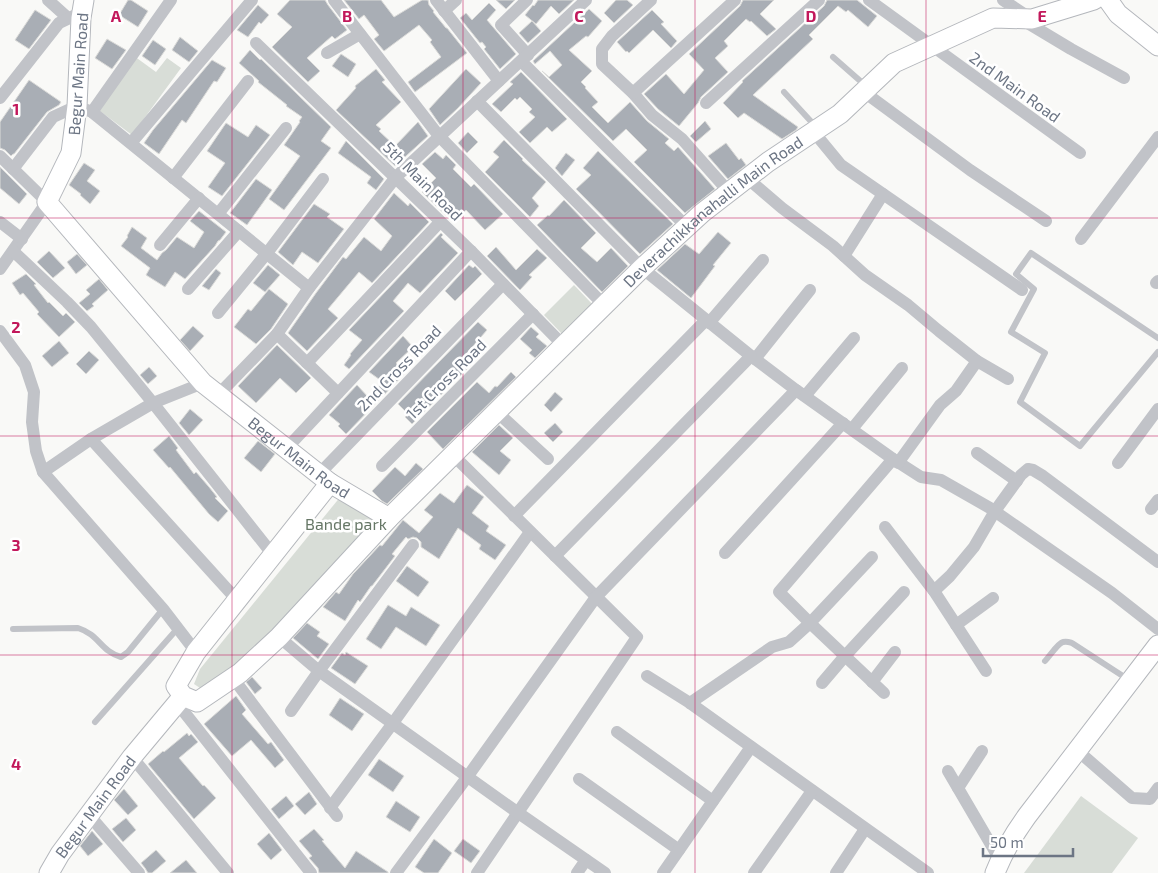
<svg xmlns="http://www.w3.org/2000/svg" width="1158" height="873" font-family="'Exo 2',sans-serif">
  <style>
    .green { fill: #d8ddd7 }
    .building { fill: #a9aeb5; stroke: #dbdbd9 }
    .lines { fill: none; stroke-linecap: round; stroke-linejoin: round }
    .secondary-casing { stroke: #b4b7bc; stroke-width: 21 }
    .lane { stroke: #c1c3c8; stroke-width: 6 }
    .street { stroke: #c1c3c8; stroke-width: 12 }
    .secondary { stroke: #fff; stroke-width: 19 }
    .grid { fill: none; stroke: #c2185b; stroke-width: 1; stroke-opacity: 0.55 }
    .labels { text-anchor: middle; stroke-width: 5; stroke-linejoin: round; paint-order: stroke }
    .street-label { font-size: 16px; fill: #6c7584; stroke: #fff }
    .park-label { font-size: 16px; fill: #676; stroke: #fff }
    .grid-label { font-size: 16px; text-anchor: middle; font-weight: bold; fill: #c2185b; stroke: #fff; stroke-width: 5; stroke-linejoin: round; paint-order: stroke }
  </style>
  <rect width="100%" height="100%" fill="#f9f9f7"/>
  <g class="green">
    <path d="M134 56 156 72 167 58 181 68 132 135 96 108Z"/>
    <path d="M574 285 594 306 563 335 544 315Z"/>
    <path d="M341 496 380 519 267 638 203 690 194 684 200 669Z"/>
    <path d="M1081 796 1138 838 1112 873H1024Z"/>
  </g>
  <g class="building">
    <path d="M128 0H131L148 11 138 27 119 15Z"/>
    <path d="M290 0H325L328 5 347 30 335 39 332 36 307 58 320 71 308 82 272 47 292 27 277 14Z"/>
    <path d="M344 0H381L394 17 422 0H428L429 5 434 11 433 12 446 28H447L467 53 415 92 408 82 441 57 430 42 432 40 419 25 384 51 374 39 379 35 364 15 359 19Z"/>
    <path d="M496 0H515L506 9Z"/>
    <path d="M538 0H574L559 14 551 6 536 24 525 15 533 5 534 6Z"/>
    <path d="M616 0H627L633 5 614 23 604 13Z"/>
    <path d="M743 0H774L760 14 776 29 767 36 751 21 750 22 746 19 724 41 728 46 715 58 728 72 701 97 698 103 679 126 658 109 644 94 666 74 684 94 704 70 689 54 740 6Z"/>
    <path d="M827 0H857L877 16 868 27 848 10 846 12 838 6 809 35 813 39 753 95 798 127 796 130 782 139 744 113 738 118 723 103 743 82 742 81 824 6Z"/>
    <path d="M489 3 496 10 487 20 516 54 500 69 484 49 486 47 482 42 480 43 460 18 466 13 472 20Z"/>
    <path d="M258 5 269 15 261 24 259 22 248 37 237 30Z"/>
    <path d="M589 9 602 21 588 37 586 36 569 50 592 71 581 82 586 87 585 88 598 102 592 107 608 123 630 102 647 121 669 139 665 143 674 151 678 147 715 189 685 213 634 162 647 150 626 129 613 141 542 71 549 77 562 65 550 51 535 64 533 61Z"/>
    <path d="M35 10 51 20 29 49 15 40Z"/>
    <path d="M652 10 664 22 661 24 677 41 671 48 653 30 629 53 627 51 626 52 617 42Z"/>
    <path d="M532 21 541 31 528 43 519 33Z"/>
    <path d="M180 37 198 51 189 62 172 50Z"/>
    <path d="M107 39 126 50 112 69 95 58Z"/>
    <path d="M153 40 166 49 155 65 142 56Z"/>
    <path d="M250 50 260 60 261 59 331 127 321 141 331 148 284 210 269 199 300 156 284 145 300 122 299 121 302 117 286 106 287 105 258 82 259 81 239 63Z"/>
    <path d="M341 54 356 64 348 77 332 66Z"/>
    <path d="M212 60 226 68 217 82 214 81 186 123 182 120 159 154 144 143 153 130Z"/>
    <path d="M376 69 385 80 382 82 401 102 376 125 381 129 379 131 395 146 418 122 428 136 395 166 336 110 356 88 355 86Z"/>
    <path d="M466 69 481 83 458 108 440 125 429 109Z"/>
    <path d="M521 72 567 119 552 132 547 127 530 143 519 132 535 117 529 112 532 109 520 97 517 100 515 98 501 112 492 104 513 84 510 82Z"/>
    <path d="M29 80 61 102 59 105 47 112 14 154H13L11 156 5 150 0 148V122Z"/>
    <path d="M705 121 711 129 696 142 690 136Z"/>
    <path d="M226 123 248 137 256 125 270 135 222 196 208 187 225 163 207 151Z"/>
    <path d="M468 132 478 142 467 153 458 143Z"/>
    <path d="M504 140 523 159 522 160 546 182 532 198 539 206 530 217 485 172 499 157 493 152Z"/>
    <path d="M346 141 384 179 376 190 367 183 371 177 338 153Z"/>
    <path d="M726 143 739 160 741 158 746 165 728 179 708 156Z"/>
    <path d="M598 151 673 224 640 254 576 189 591 175 583 168Z"/>
    <path d="M435 152 443 159 446 155 456 165 453 169 471 187 474 184 503 214 485 230 466 210 454 223 422 192 436 178 422 164Z"/>
    <path d="M566 153 575 160 562 176 555 168Z"/>
    <path d="M84 163 95 170 87 181 100 191 90 204 80 195 81 194 69 185Z"/>
    <path d="M0 167 27 194 19 204 0 188Z"/>
    <path d="M256 179 272 190 247 225 230 213Z"/>
    <path d="M394 193 408 206 410 203 429 222 372 283 359 272 328 309 338 318 307 351 288 333 316 293 343 257 346 259 364 237 381 251 392 236 374 219Z"/>
    <path d="M564 200 596 233 581 248 597 262 611 248 628 266 602 292 537 225 548 215 549 216Z"/>
    <path d="M314 204 330 214 327 217 344 229 318 263 302 252 293 265 278 252Z"/>
    <path d="M199 211 226 232 220 240 218 241 215 246 185 279 175 272 165 287 146 275 150 268 121 246 128 237 127 236 132 227 147 238 141 248 157 260 162 253 166 250 177 237 194 248 204 232 190 221Z"/>
    <path d="M718 232 731 243 713 265 715 266 691 298 657 270 685 244 699 254Z"/>
    <path d="M441 233 443 235 441 237 458 253 420 293 408 283 393 301 404 311 349 369 344 365 351 355 350 354 362 340 349 330Z"/>
    <path d="M496 247 516 270 537 249 547 258 529 275 532 277 520 290 487 256Z"/>
    <path d="M49 251 65 268 53 278 37 262Z"/>
    <path d="M77 254 87 265 76 274 67 262Z"/>
    <path d="M268 265 280 275 265 292 253 283Z"/>
    <path d="M469 265 473 268 475 266 482 274 455 301 445 291Z"/>
    <path d="M216 269 221 273 209 290 202 286Z"/>
    <path d="M26 274 36 284 34 285 48 303 49 302 63 316 66 313 75 322 59 337 37 314 39 312 23 293 20 295 12 283Z"/>
    <path d="M99 279 108 290 92 304 94 306 87 311 79 303 90 294 86 290Z"/>
    <path d="M269 289 288 304 271 329 256 344 234 327 248 309 251 311Z"/>
    <path d="M478 322 487 330 467 353 475 361 412 424 405 417 408 414 398 404Z"/>
    <path d="M193 326 204 336 190 351 180 340Z"/>
    <path d="M531 327 539 334 536 337 547 346 535 358 529 353 532 350 520 339Z"/>
    <path d="M403 336 413 347 396 363 406 372 346 434 338 426 340 424 329 415 357 385 369 398 383 382 369 372Z"/>
    <path d="M59 341 69 353 52 367 42 356Z"/>
    <path d="M277 345 311 378 296 393 280 378 256 403 238 386Z"/>
    <path d="M89 351 99 360 86 374 76 364Z"/>
    <path d="M149 367 157 376 148 384 140 375Z"/>
    <path d="M511 372 516 377 443 449 427 432 477 382 489 393 495 386 497 387Z"/>
    <path d="M555 392 563 399 551 412 544 405Z"/>
    <path d="M190 409 203 420 189 435 179 423Z"/>
    <path d="M555 423 563 432 553 442 544 433Z"/>
    <path d="M499 425 513 438 500 451 511 460 499 475 472 452Z"/>
    <path d="M169 436 178 448 176 450 194 474 196 472 209 487 217 497 215 498 228 511 218 522 209 514 170 467 169 468 153 450Z"/>
    <path d="M258 441 275 454 261 472 244 458Z"/>
    <path d="M416 463 423 469 387 504 382 501 372 491 395 467 405 476Z"/>
    <path d="M467 485 484 497 472 513 489 526 486 531 506 545 495 560 479 549 481 545 458 528 439 559 421 547V542L417 538 413 537 408 539 406 537 392 554 395 556 372 586H371L360 602 358 600 345 621 323 607 336 592 339 594 353 574 380 545 382 546 403 520 419 533 433 517 424 510 440 493 454 503Z"/>
    <path d="M407 566 429 582 418 597 396 581Z"/>
    <path d="M388 605 406 616 411 607 440 625 426 646 396 627 381 649 366 639Z"/>
    <path d="M307 623 320 632 317 636 329 644 318 659 293 638Z"/>
    <path d="M346 652 368 666 355 684 331 668 342 653 345 655Z"/>
    <path d="M252 677 262 688 255 694 246 682Z"/>
    <path d="M236 696 246 710 242 714 268 744 271 742 284 760 275 768 251 740 232 756 204 724Z"/>
    <path d="M340 698 364 714 352 731 329 715Z"/>
    <path d="M187 733 189 736 191 734 198 742 179 758 203 786 204 785 216 798 194 819 148 764 163 751 164 752Z"/>
    <path d="M379 759 404 776 393 792 368 775Z"/>
    <path d="M124 789 138 806 128 815 114 800Z"/>
    <path d="M309 792 317 804 305 815 295 804Z"/>
    <path d="M286 796 294 806 279 819 271 809Z"/>
    <path d="M396 801 420 817 410 832 386 817Z"/>
    <path d="M126 818 136 830 123 842 112 829Z"/>
    <path d="M314 829 324 840 322 841 345 868 356 851 388 872V873H319L318 868 309 858 312 856 299 841Z"/>
    <path d="M92 831 103 844 88 856 80 846Z"/>
    <path d="M269 833 282 850 271 860 257 844Z"/>
    <path d="M434 839 452 853 438 873H424L415 867Z"/>
    <path d="M463 839 480 851 471 863 454 851Z"/>
    <path d="M156 850 166 861 152 873H148L145 868 141 863Z"/>
    <path d="M186 860 197 873H170Z"/>
  </g>
  <g class="lines">
    <g class="secondary-casing">
      <g id="secondary">
        <path id="s1" d="M84 0 81 18 77 106 71 153 47 202 203 383 330 483 389 518"/>
        <path d="M1108 0 1118 14 1158 46"/>
        <path id="s2" d="M330 483 196 652 176 686 183 696 197 702 240 673 279 637 389 518 642 268 702 213 768 162 840 114 894 63 993 18 1032 19 1094 0"/>
        <path id="s3" d="M49 873 60 854 132 757 183 696"/>
        <path d="M995 873C1003 852 1014 834 1027 816L1158 645"/>
      </g>
    </g>
    <g class="lane">
      <path d="M833 57 866 86"/>
      <path d="M784 92 817 128"/>
      <path d="M1158 338 1031 253 1016 274 1034 289 1011 332 1045 353 1020 402 1080 446 1158 352"/>
      <path d="M13 629 78 628C100 635 100 651 121 657L128 652 163 609"/>
      <path d="M1045 661C1049 657 1058 643 1063 642 1067 641 1069 642 1072 643L1129 680"/>
      <path d="M95 722 178 628"/>
    </g>
    <g class="street">
      <path d="M48 0 68 18"/>
      <path d="M334 0 439 136 604 305"/>
      <path d="M436 0 499 81"/>
      <path d="M527 0 501 25 528 55"/>
      <path d="M651 0 612 36 602 49V64L633 93 652 115 682 139 729 192"/>
      <path d="M869 0 1080 153"/>
      <path d="M1003 0 1030 18"/>
      <path d="M444 11 456 0"/>
      <path d="M1021 19 1071 49 1124 78"/>
      <path d="M256 43 471 251 564 346"/>
      <path d="M327 53 360 34"/>
      <path d="M521 61 687 227"/>
      <path d="M864 92 970 170 1046 221"/>
      <path d="M633 93 735 0"/>
      <path d="M0 98 59 23 82 12"/>
      <path d="M477 101 642 268 751 356 796 390 893 459 921 477 941 480 990 508 1112 593 1158 629"/>
      <path d="M706 103 819 0"/>
      <path d="M92 112 171 0"/>
      <path d="M813 131 841 165 1022 290"/>
      <path d="M131 143 252 0"/>
      <path d="M0 156 47 202 0 269"/>
      <path d="M13 169 53 117 77 106 92 112 309 288"/>
      <path d="M173 178 248 81"/>
      <path d="M747 178 782 208 833 246 865 275 908 305 939 331 977 361 956 391 940 405 898 463"/>
      <path d="M218 214 286 128"/>
      <path d="M0 222 22 239"/>
      <path d="M1081 239 1158 137"/>
      <path d="M160 245 199 198"/>
      <path d="M13 251 67 302 91 327 153 403 273 555"/>
      <path d="M844 256 883 194"/>
      <path d="M1156 283 1158 281"/>
      <path d="M188 289 239 231"/>
      <path d="M218 313 267 253 323 179"/>
      <path d="M709 323 763 260"/>
      <path d="M0 331 25 365 34 392 32 422 36 451 43 472"/>
      <path d="M277 334 338 393"/>
      <path d="M755 359 810 290"/>
      <path d="M977 361 1008 379"/>
      <path d="M307 363 440 222"/>
      <path d="M218 395 277 334 309 288 396 177 586 0"/>
      <path d="M805 396 854 338"/>
      <path d="M497 412 548 459"/>
      <path d="M852 429 902 368"/>
      <path d="M91 439 237 600"/>
      <path d="M286 449 471 251"/>
      <path d="M977 453 1017 481"/>
      <path d="M453 455 637 637 477 873"/>
      <path d="M1118 463 1158 409"/>
      <path d="M382 466 533 314"/>
      <path d="M319 474 503 284"/>
      <path d="M1151 509 1158 500"/>
      <path d="M514 516 706 320"/>
      <path d="M885 527 934 591 986 671"/>
      <path d="M725 553 843 423"/>
      <path d="M555 556 751 356"/>
      <path d="M934 591 950 576 974 547 995 511 1021 475 1028 469 1033 470 1043 476 1158 562"/>
      <path d="M956 625 993 598"/>
      <path d="M279 637 319 671 517 812 605 873"/>
      <path d="M196 652 163 609 43 472 91 439 153 403 203 383"/>
      <path d="M647 676 690 703 928 873"/>
      <path d="M233 678 337 816"/>
      <path d="M872 682 895 652"/>
      <path d="M822 683 845 656 904 592"/>
      <path d="M884 693 810 623 779 592 893 459"/>
      <path d="M177 703 311 873"/>
      <path d="M690 703 772 647 789 642 810 623 872 557"/>
      <path d="M291 711 319 671 413 545"/>
      <path d="M617 732 713 801 751 747"/>
      <path d="M1078 751 1132 798 1150 799 1158 788"/>
      <path d="M132 757 228 873"/>
      <path d="M948 771 1000 860"/>
      <path d="M579 779 679 850 713 801"/>
      <path d="M958 788 982 751"/>
      <path d="M330 808 393 723 530 532"/>
      <path d="M89 815 139 873"/>
      <path d="M396 873 468 776 596 597 796 390"/>
      <path d="M577 873 586 860"/>
      <path d="M663 873 679 850"/>
      <path d="M754 873 812 791"/>
      <path d="M836 873 865 829"/>
    </g>
    <use href="#secondary" class="secondary"/>
  </g>
  <path class="grid" d="M232 0V873M463 0V873M695 0V873M926 0V873M0 218H1158M0 436H1158M0 655H1158"/>
  <g class="labels">
    <g class="street-label">
      <text transform="translate(78 74) rotate(-86)" y="6">Begur Main Road</text>
      <text transform="translate(1015 87) rotate(36)" y="6">2nd Main Road</text>
      <text transform="translate(423 181) rotate(45)" y="6">5th Main Road</text>
      <text dy="6" stroke="none"><textPath href="#s2" startOffset="996">Deverachikkanahalli Main Road</textPath></text>
      <text transform="translate(399 368) rotate(-46)" y="6">2nd Cross Road</text>
      <text transform="translate(446 379) rotate(-45)" y="6">1st Cross Road</text>
      <text dy="6" stroke="none"><textPath href="#s1" startOffset="569">Begur Main Road</textPath></text>
      <text dy="6" stroke="none"><textPath href="#s3" startOffset="81">Begur Main Road</textPath></text>
    </g>
    <g class="park-label">
      <text x="346" y="530">Bande park</text>
    </g>
  </g>
  <g class="grid-label">
    <text x="116" y="22">A</text>
    <text x="347" y="22">B</text>
    <text x="579" y="22">C</text>
    <text x="811" y="22">D</text>
    <text x="1042" y="22">E</text>
    <text x="16" y="115">1</text>
    <text x="16" y="333">2</text>
    <text x="16" y="551">3</text>
    <text x="16" y="770">4</text>
  </g>
  <path d="M983 848v8h90v-8" fill="none" stroke="#6c7584" stroke-width="2.5"/>
  <text x="990" y="848" font-size="15" fill="#6c7584" stroke="#ffffff" stroke-width="4" paint-order="stroke">50 m</text>
</svg>
